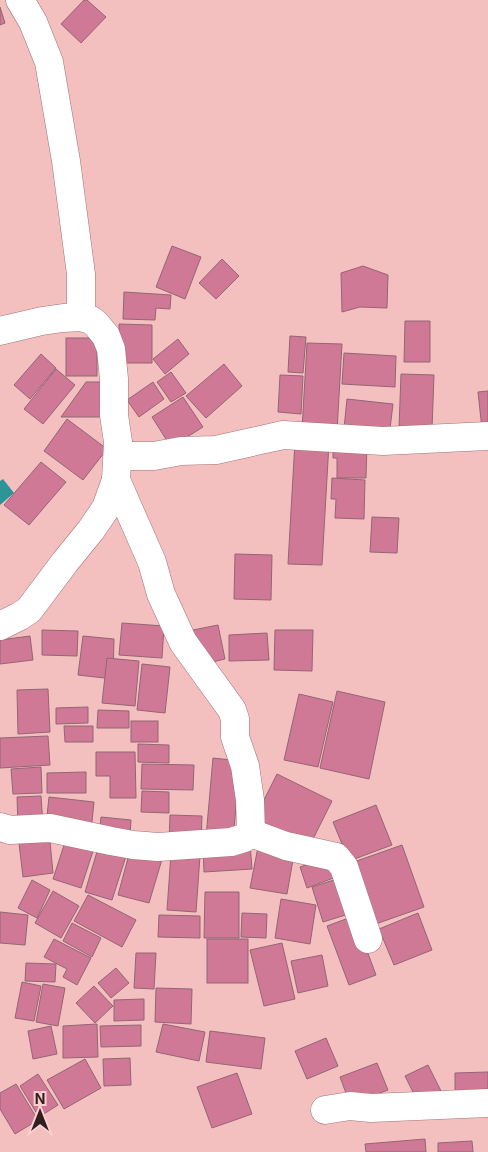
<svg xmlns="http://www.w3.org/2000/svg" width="488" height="1152" font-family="Inter,sans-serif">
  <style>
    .water { fill: #2d9497 }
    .building { fill: #d07997; stroke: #926674 }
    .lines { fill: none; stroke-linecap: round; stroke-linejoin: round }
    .minor-casing { stroke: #a27373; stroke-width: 29 }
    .minor { stroke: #fff; stroke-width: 28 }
  </style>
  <rect width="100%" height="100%" fill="#f3bfbf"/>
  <path class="water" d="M3 479 14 493 0 505V481Z"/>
  <g class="building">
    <path d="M84 0H87L106 17 81 43 61 24Z"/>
    <path d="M0 7 5 23 0 25Z"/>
    <path d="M172 246 201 257 185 299 156 287Z"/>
    <path d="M222 259 239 276 216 299 199 283Z"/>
    <path d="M363 266 388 275 387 308 360 307 342 312 341 273Z"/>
    <path d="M124 292 171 295 170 309 156 308 155 320 123 319Z"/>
    <path d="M405 321H430V362H404Z"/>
    <path d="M119 324 152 325V363H119Z"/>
    <path d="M290 336 306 337 303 373 288 372Z"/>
    <rect x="66" y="338" width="31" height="38"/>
    <path d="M178 339 189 354 165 374 153 359Z"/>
    <path d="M307 343 342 344 337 431 302 429Z"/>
    <path d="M344 353 396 356 395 387 342 384Z"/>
    <path d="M41 354 56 368 30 399 14 385Z"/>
    <path d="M224 364 242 386 206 418 186 396Z"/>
    <path d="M56 369 75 385 43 424 24 409Z"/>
    <path d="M171 372 186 393 171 402 157 382Z"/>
    <path d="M401 374 434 375 432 429 399 428Z"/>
    <path d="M280 375 303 376 301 414 278 412Z"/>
    <path d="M86 382H102L103 417H61Z"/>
    <path d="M153 382 164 399 139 417 127 400Z"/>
    <path d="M488 391V428L482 429 478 392Z"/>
    <path d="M183 397 203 427 171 447 152 417Z"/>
    <path d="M347 399 393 404 389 437 343 438Z"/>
    <path d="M67 419 107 449 83 480 44 451Z"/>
    <path d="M295 441 329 443 322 565 288 564Z"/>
    <path d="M333 442 367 443 366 478H337V458H333Z"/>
    <path d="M41 462 66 482 29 525 4 505Z"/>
    <path d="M332 478 365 480 364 519 335 518 336 499H331Z"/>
    <path d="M372 517 399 518 397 553 370 552Z"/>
    <path d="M235 554 272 555 271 600 234 599Z"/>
    <path d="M122 623 164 626 162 658 119 655Z"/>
    <path d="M218 625 225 659 200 665 193 630Z"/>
    <path d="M42 630 78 631 77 656 42 655Z"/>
    <path d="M275 630H313L312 671 274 670Z"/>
    <path d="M267 633 269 660 229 661V635Z"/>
    <path d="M30 636 33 660 0 664V640Z"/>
    <path d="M83 636 114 639 113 679 78 675Z"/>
    <path d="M107 658 139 661 135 706 102 703Z"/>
    <path d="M142 664 170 667 165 713 137 710Z"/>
    <path d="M48 689 50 732 18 734 17 690Z"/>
    <path d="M337 691 385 702 369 779 320 768Z"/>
    <path d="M299 694 333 702 318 767 284 760Z"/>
    <path d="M88 707V723L56 724V708Z"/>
    <path d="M98 710 129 711V728H97Z"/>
    <rect x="131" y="721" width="27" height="21"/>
    <path d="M64 726H93V742H65Z"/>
    <path d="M48 736 50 765 0 768V738Z"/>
    <path d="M138 744 169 745V763L138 762Z"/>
    <path d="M96 752H135L136 798H110V776H96Z"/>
    <path d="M213 758 240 761 233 840 206 837Z"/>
    <path d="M142 764 194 765 193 790 141 789Z"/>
    <path d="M41 767 42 793 13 794 11 769Z"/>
    <path d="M86 772V793H47V773Z"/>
    <path d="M277 774 332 801 308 849 253 822Z"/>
    <path d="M142 791 169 792V813L141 812Z"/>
    <path d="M41 796 43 825 18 826 17 797Z"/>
    <path d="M49 797 94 802 91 831 46 825Z"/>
    <path d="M376 805 392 845 349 861 333 822Z"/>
    <path d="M170 815 202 816 201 842H169Z"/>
    <path d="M101 817 131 820 130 837 99 835Z"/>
    <path d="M49 831 53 873 23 877 18 835Z"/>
    <path d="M67 836 95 845 81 888 53 879Z"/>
    <path d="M250 843 252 869 204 872 203 845Z"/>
    <path d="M99 845 127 853 112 900 85 892Z"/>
    <path d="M402 845 424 907 370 926 348 864Z"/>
    <path d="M131 847 163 856 149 903 118 895Z"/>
    <path d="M258 847 294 854 287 894 250 888Z"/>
    <path d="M171 854 200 856 196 912 167 910Z"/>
    <path d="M329 857 336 877 307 888 300 867Z"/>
    <path d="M343 877 355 912 323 922 312 887Z"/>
    <path d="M32 880 50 890 37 918 18 908Z"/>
    <path d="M53 891 79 906 61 938 35 923Z"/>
    <path d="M205 892H239V938H204Z"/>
    <path d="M88 895 136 920 122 947 74 921Z"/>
    <path d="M281 899 316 905 310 944 275 938Z"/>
    <path d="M0 912 28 915 25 945 0 943Z"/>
    <path d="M242 913 267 914 266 938 241 937Z"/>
    <path d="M418 913 432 950 394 965 379 929Z"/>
    <path d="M159 915 200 916V938L158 937Z"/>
    <path d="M354 916 376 975 349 985 327 926Z"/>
    <path d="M72 923 101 938 92 957 63 941Z"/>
    <path d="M54 939 91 958 77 985 63 977 67 969 44 957Z"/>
    <rect x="207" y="939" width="41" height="44"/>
    <path d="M282 943 295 999 264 1006 250 950Z"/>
    <path d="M136 953H156L154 989 134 988Z"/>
    <path d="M322 955 328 986 298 993 291 961Z"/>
    <path d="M26 963 56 964 55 982 25 981Z"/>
    <path d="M116 968 129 983 111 998 98 983Z"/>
    <path d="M22 982 41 986 34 1021 15 1018Z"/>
    <path d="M43 984 65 988 58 1026 36 1022Z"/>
    <path d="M94 986 113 1006 95 1023 76 1003Z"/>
    <path d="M156 988 192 989 191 1024 155 1022Z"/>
    <path d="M144 999V1020L114 1021V1000Z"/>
    <path d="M97 1024 98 1057 63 1058V1026Z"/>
    <path d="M163 1024 205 1032 199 1061 156 1052Z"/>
    <path d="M141 1025V1046L101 1047 100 1026Z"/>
    <path d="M51 1026 57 1054 33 1059 28 1031Z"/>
    <path d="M210 1031 265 1038 261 1069 206 1062Z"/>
    <path d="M326 1038 338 1066 307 1079 295 1051Z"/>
    <path d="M130 1058 131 1085 104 1086 103 1059Z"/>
    <path d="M85 1059 101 1088 64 1109 47 1080Z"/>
    <path d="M377 1063 388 1090 350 1104 340 1077Z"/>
    <path d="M428 1065 441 1091 418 1102 405 1076Z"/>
    <path d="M488 1072V1100L455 1101V1073Z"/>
    <path d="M237 1073 252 1114 212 1128 197 1087Z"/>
    <path d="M38 1074 58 1105 39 1117 20 1086Z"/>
    <path d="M16 1084 38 1120 15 1134 0 1109V1093Z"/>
    <path d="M425 1139 426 1152H366L365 1144Z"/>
    <path d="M472 1141 473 1152H438V1143Z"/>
  </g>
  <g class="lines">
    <g class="minor-casing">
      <g id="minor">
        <path d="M20 0 33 22 49 62 66 161 81 274V317"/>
        <path d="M0 331 42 321 63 318 81 317 91 320 96 324 106 336 111 349 114 379V415L118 442 116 480 152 562 161 594 183 642 232 710 235 719V737L245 766 250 800 251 833 244 838 231 842 158 847 133 845 111 841 50 828 10 830 0 827"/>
        <path d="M118 456H154L181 451 216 450 283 435 383 441 488 436"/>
        <path d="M0 626 20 616 29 610 65 562 91 530 106 508 116 480"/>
        <path d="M251 833 286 846 336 857 344 867 368 939"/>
        <path d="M325 1110 350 1106 371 1108 488 1103"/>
      </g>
    </g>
    <use href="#minor" class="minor"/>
  </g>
  <g transform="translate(40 1112)" stroke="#facfcf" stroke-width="4" paint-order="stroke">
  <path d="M0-4L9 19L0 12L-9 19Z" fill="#311e1f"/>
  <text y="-8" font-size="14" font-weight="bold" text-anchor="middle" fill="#311e1f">N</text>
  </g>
</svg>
